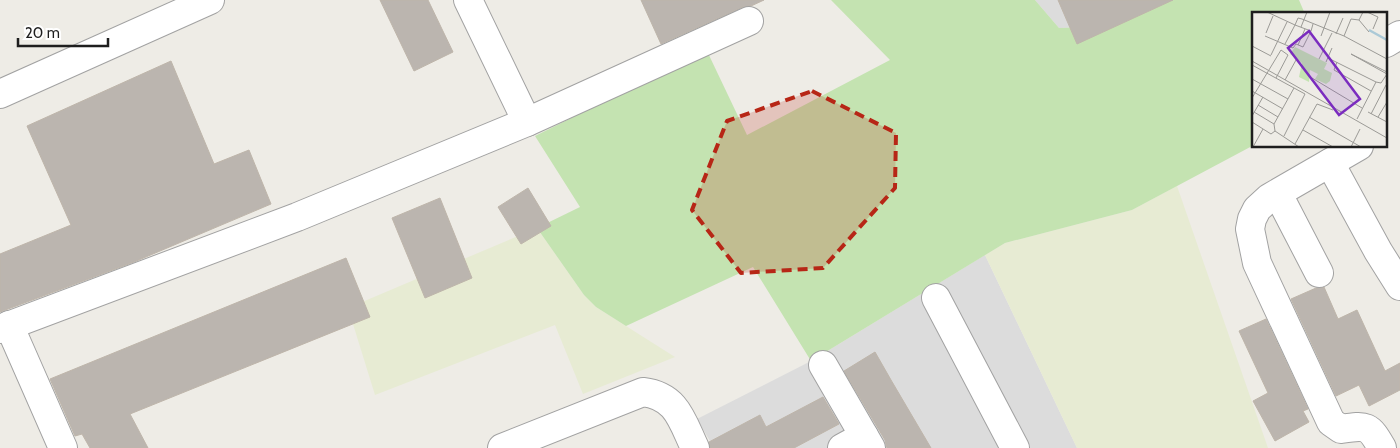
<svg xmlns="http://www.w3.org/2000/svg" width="1400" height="448" font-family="Cabin,sans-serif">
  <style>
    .residential { fill: #dcdcdc }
    .farmland { fill: #e7ebd3 }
    .grass { fill: #c4e3b1 }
    .building { fill: #bbb5af; stroke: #beb5aa }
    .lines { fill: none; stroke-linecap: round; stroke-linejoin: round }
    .street-casing { stroke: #a2a2a2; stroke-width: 30 }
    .street { stroke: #fff; stroke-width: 28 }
    .marked { fill: #b72616; fill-opacity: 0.2; stroke: #b72616; stroke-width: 4; stroke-dasharray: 10 6; stroke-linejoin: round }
    .inset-river { fill: none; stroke: #abc9d7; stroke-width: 2.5 }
    .inset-road { fill: none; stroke: #9b9a96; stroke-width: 1 }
    .view { fill: #7b2cbf; fill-opacity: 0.15; stroke: #7b2cbf; stroke-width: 2.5 }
    .inset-edge { fill: none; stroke: #1e1e1e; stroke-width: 2.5 }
  </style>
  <rect width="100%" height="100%" fill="#eeece6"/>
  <g class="residential">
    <path d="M1035 0H1150L1090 27 1059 28Z"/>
    <path d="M985 255 1077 448H714L697 419 811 361Z"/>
  </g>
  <g class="farmland">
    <path d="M1177 186 1268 448H1077L985 255 1005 243 1132 210Z"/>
    <path d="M537 228 584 295 596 307 675 357 583 394 555 325 375 395 348 308Z"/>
  </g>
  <path class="grass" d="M831 0H1035L1059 28 1090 27 1150 0H1299L1305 14H1254V145L1132 210 1005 243 811 361 753 267 626 326 596 307 584 295 537 228 580 207 535 136 707 51 747 135 890 60Z"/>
  <g class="building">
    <path d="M380 0H428L453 52 414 71Z"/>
    <path d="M641 0H764L751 6 743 7 661 44Z"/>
    <path d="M1058 0H1173L1077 44Z"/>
    <path d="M171 61 214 164 249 150 271 204 134 262 0 312V254L71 225 27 126Z"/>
    <path d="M528 188 551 226 521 244 498 207Z"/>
    <path d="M440 198 472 278 425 298 392 218Z"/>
    <path d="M346 258 370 317 130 414 148 448H90L82 434 75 436 50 379Z"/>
    <path d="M1324 287 1338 319 1357 310 1385 371 1400 363V390L1369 406 1359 385 1336 396 1291 299 1316 288Z"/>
    <path d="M1266 319 1308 409 1303 411 1309 422 1275 441 1253 401 1268 393 1239 331Z"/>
    <path d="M875 352 891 380 931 448H887L885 440 844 371Z"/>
    <path d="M823 397 839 424 794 448H710L709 442 760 415 766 427Z"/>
  </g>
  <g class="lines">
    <g class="street-casing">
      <g id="street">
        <path d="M468 0 527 122"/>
        <path d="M1386 43 1400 35"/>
        <path d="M0 94 210 0"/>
        <path d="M1359 146 1269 198 1257 209 1252 219 1250 229 1257 263 1331 422 1341 429C1367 425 1369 425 1382 448"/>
        <path d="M1330 163 1378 251 1400 286"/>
        <path d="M1278 194 1319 273"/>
        <path d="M936 298 1015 448"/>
        <path d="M9 325 63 448"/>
        <path d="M0 329 297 217 527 122 749 21"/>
        <path d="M823 365 871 448"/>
        <path d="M502 448 643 392C677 396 682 421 695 448"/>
        <path d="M842 448 864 436"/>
      </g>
    </g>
    <use href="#street" class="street"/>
  </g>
  <path class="marked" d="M812 91 896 133 895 188 823 268 741 273 692 210 727 121Z"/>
  <g transform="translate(1252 12)">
    <rect width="135" height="135" fill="#eeece6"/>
    <path d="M43 35 75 51 72 57 80 61 78 69 74 72 63 67 66 62 58 58 57 70 47 65 50 51 38 42Z" fill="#c4e3b1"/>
    <path class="inset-river" d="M117 18 135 28"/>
    <path class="inset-road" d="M15 0 43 13 46 6 50 7 92 24 135 47M115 0 126 5 121 17M107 8 117 20M49 15 55 0M14 21 21 4M84 22 91 6M13 24 41 36 44 32 51 35 59 19M69 24 78 0M92 24 99 7 107 8 111 0M33 32 43 13 59 19 61 12M46 33 53 17M0 34 19 44M19 43 35 10M76 46 124 70M67 47 80 21M0 49 135 126M74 50 80 36M85 50 82 58 119 79M0 53 53 82M135 60 99 42 135 62M60 66 110 96M0 67 36 87M33 68 44 48M0 79 31 97M0 86 29 38 36 43 24 66M6 93 26 105M2 100 22 112M116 100 135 110M119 102 134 73M0 104 11 85M57 105 109 135M126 105 135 90M105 107 124 70 129 71 135 62M0 110 19 122M51 118 81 135M23 119 22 112 42 76M19 122 23 119 47 135M32 124 53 82M43 132 65 92 81 98M1 135 11 117M99 135 108 117"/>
    <path class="view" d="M57 19 108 87 87 103 36 36Z"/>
    <rect width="135" height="135" class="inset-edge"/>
  </g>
  <path d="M18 38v8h90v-8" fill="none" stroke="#1e1e1e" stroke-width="2.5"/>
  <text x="25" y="38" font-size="15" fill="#1e1e1e" stroke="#ffffff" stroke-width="4" paint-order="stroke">20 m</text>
</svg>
